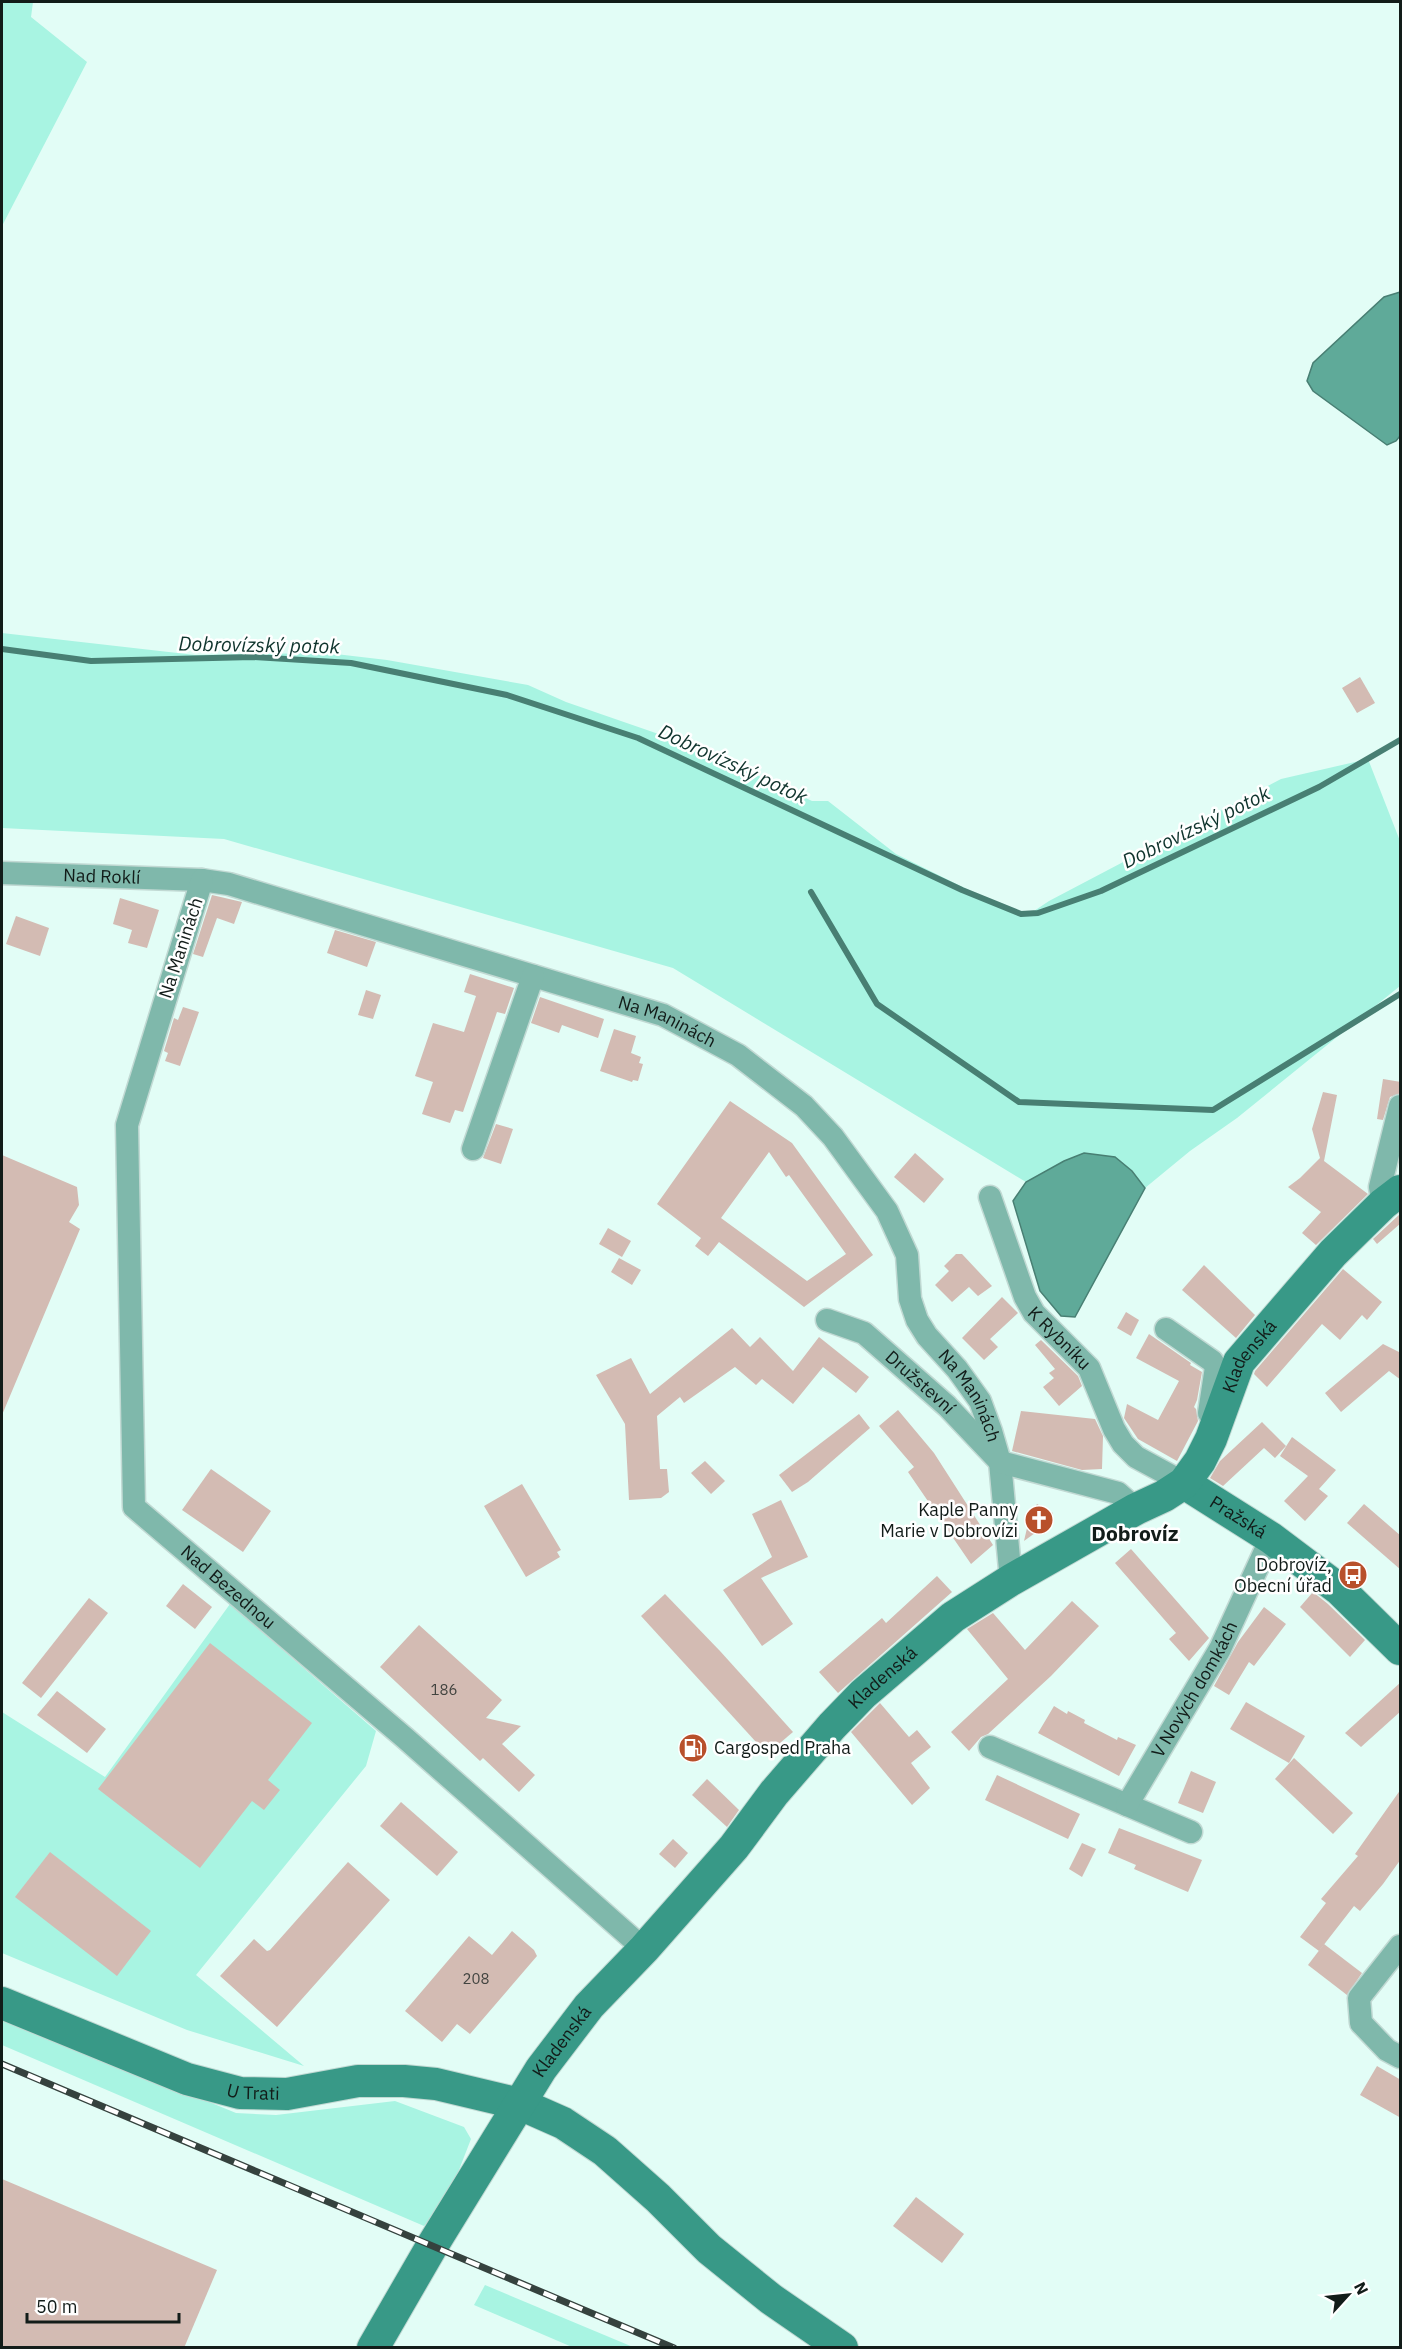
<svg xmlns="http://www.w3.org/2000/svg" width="1402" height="2349" font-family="'IBM Plex Sans',sans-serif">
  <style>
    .green { fill: #a8f4e2 }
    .water { fill: #5faa99; stroke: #487f73; stroke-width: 1.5 }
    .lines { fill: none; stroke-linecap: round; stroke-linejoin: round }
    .stream { stroke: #487f73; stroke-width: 6 }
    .building { fill: #d3bbb3; fill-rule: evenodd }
    .street-casing { stroke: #c1d9d3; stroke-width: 25 }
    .secondary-casing { stroke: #c1d9d3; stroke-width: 34 }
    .street { stroke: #7fb8ab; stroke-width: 22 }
    .secondary { stroke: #389987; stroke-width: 32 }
    .rail-casing { stroke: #35423e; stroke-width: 7 }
    .rail { stroke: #fff; stroke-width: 4.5; stroke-dasharray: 14; stroke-linecap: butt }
    .labels { text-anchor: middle; stroke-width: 5; stroke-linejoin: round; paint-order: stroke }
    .number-label { font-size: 15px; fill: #424440 }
    .street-label { font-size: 18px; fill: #121c19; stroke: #fff }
    .poi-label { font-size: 18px; fill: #121c19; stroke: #fff; text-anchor: end }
    .water-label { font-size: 20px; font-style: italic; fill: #0f342d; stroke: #fff }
    .quarter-label { font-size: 21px; font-weight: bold; fill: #121c19; stroke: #fff }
  </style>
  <rect width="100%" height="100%" fill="#e2fdf6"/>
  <g class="green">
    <path d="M2 2H33L31 17 87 62 2 226Z"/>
    <path d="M2 633 195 655 327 653 387 660 528 685 566 702 673 739 729 762 812 801H828L896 854 1009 910 1031 913 1049 901 1281 779 1368 759 1400 841V986L1237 1118 1190 1151 1145 1188 1132 1171 1064 1161 1026 1182 673 968 224 839 2 828Z"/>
    <path d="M230 1604 376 1731 366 1766 196 1975 304 2066 187 2030 2 1953V1712L105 1777Z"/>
    <path d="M2 2017 236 2113 276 2115 395 2101 464 2127 471 2139 457 2175 462 2181 424 2226 2 2045Z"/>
    <path d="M485 2285 633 2347H572L474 2305Z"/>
  </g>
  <g class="water">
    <path d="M1400 292V436L1396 441 1387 445 1313 391 1307 381 1313 363 1384 297Z"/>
    <path d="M1084 1153 1115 1157 1132 1171 1145 1188 1075 1317 1061 1316 1040 1291 1013 1201 1026 1182 1064 1161Z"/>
  </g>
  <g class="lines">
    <g class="stream">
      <path d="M2 649 91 661 253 657 351 663 507 695 638 738 962 890 1021 914 1038 913 1101 891 1319 787 1400 740"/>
      <path d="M811 892 877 1004 1019 1102 1213 1110 1400 994"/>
    </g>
  </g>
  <g class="building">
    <path d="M1360 677 1375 703 1357 713 1342 688Z"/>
    <path d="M212 895 242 902 234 924 217 918 203 957 193 954Z"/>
    <path d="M120 898 159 910 147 948 128 943 132 930 113 924Z"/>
    <path d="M16 916 49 928 40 956 6 944Z"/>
    <path d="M335 930 376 942 367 967 327 953Z"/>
    <path d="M470 974 514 988 505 1014 497 1012 463 1112 455 1110 450 1123 422 1114 433 1082 415 1076 433 1023 464 1032 476 996 464 992Z"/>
    <path d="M366 990 381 995 373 1019 358 1015Z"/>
    <path d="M540 997 604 1019 598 1038 562 1025 559 1033 531 1023Z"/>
    <path d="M183 1007 199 1012 180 1066 165 1061 168 1053 164 1051 174 1018 178 1020Z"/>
    <path d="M614 1029 636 1036 631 1053 641 1057 639 1063 643 1064 638 1081 633 1080 632 1082 600 1071Z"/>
    <path d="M1383 1079 1401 1082V1093L1390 1097 1383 1120 1377 1119Z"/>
    <path d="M1323 1092 1337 1095 1324 1161 1368 1194 1316 1245 1302 1233 1321 1212 1288 1187 1300 1178 1320 1158 1312 1129Z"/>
    <path d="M730 1101 792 1143 873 1255 804 1307 719 1242 708 1256 695 1246 701 1238 657 1204ZM769 1152 786 1177 789 1175 846 1254 807 1281 721 1218Z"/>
    <path d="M496 1124 513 1129 501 1164 483 1158Z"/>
    <path d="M915 1153 944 1179 924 1203 894 1177Z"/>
    <path d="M2 1155 77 1187 79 1205 69 1222 80 1229 2 1415Z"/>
    <path d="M1401 1213V1223L1377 1244 1373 1239Z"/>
    <path d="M608 1228 631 1241 622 1257 599 1244Z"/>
    <path d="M956 1254H962L992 1286 978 1296 969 1287 952 1302 935 1285 949 1271 944 1266Z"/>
    <path d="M619 1258 641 1270 632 1285 611 1272Z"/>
    <path d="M1204 1265 1255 1315 1236 1338 1182 1290Z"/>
    <path d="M1343 1269 1382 1302 1367 1320 1362 1315 1340 1340 1322 1324 1267 1387 1254 1374 1255 1371Z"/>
    <path d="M1002 1297 1018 1313 990 1339 998 1347 984 1360 962 1338Z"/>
    <path d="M1126 1312 1139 1320 1131 1336 1117 1328Z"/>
    <path d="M732 1328 750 1347 760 1337 793 1371 819 1337 869 1377 856 1393 823 1367 793 1404 762 1379 756 1385 735 1367 684 1403 680 1397 657 1416 660 1469H667L669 1492 661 1498 629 1500 625 1424 596 1375 631 1358 650 1394Z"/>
    <path d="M1149 1334 1191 1363 1190 1365 1202 1372 1197 1400 1194 1407 1196 1409 1198 1421 1177 1461 1138 1439 1124 1418 1127 1404 1158 1420 1179 1381 1136 1358Z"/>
    <path d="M1041 1340 1078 1376 1082 1386 1059 1406 1043 1387 1054 1378 1049 1373 1055 1369 1035 1345Z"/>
    <path d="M1383 1344 1401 1353V1380L1389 1371 1341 1412 1325 1393Z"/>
    <path d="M898 1410 934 1453 993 1545 971 1564 908 1472 914 1467 879 1426Z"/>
    <path d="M1021 1411 1095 1419 1103 1436 1102 1469 1082 1470 1012 1451Z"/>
    <path d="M859 1414 870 1428 808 1482 792 1492 779 1475Z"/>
    <path d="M1262 1422 1286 1446 1275 1458 1264 1448 1223 1486 1210 1478 1220 1461Z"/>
    <path d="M1292 1437 1336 1470 1319 1489 1328 1496 1305 1521 1284 1501 1308 1476 1280 1456Z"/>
    <path d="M705 1461 725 1481 711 1494 691 1473Z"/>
    <path d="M211 1469 271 1511 243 1552 182 1510Z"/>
    <path d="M522 1484 561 1550 557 1552 560 1557 526 1577 484 1506Z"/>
    <path d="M781 1500 808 1557 761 1578 793 1624 762 1646 723 1590 772 1557 752 1514Z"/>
    <path d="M1037 1504 1053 1513 1046 1525 1024 1541 1030 1515Z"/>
    <path d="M1364 1504 1401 1536V1570L1347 1523Z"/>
    <path d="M1131 1549 1209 1638 1189 1661 1169 1639 1176 1633 1115 1563Z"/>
    <path d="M937 1576 952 1592 838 1693 819 1672 882 1618 886 1623Z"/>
    <path d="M183 1584 212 1607 195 1629 166 1606Z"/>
    <path d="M1313 1592 1328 1604 1365 1640 1350 1657 1300 1607Z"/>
    <path d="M665 1594 720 1651 793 1732 767 1754 641 1616Z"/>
    <path d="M89 1598 108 1613 41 1698 22 1683Z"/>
    <path d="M1072 1601 1099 1626 1051 1676 988 1734 981 1737 969 1751 951 1732 1008 1679 967 1629 993 1613 1025 1650Z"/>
    <path d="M1264 1607 1286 1624 1254 1666 1249 1662 1229 1695 1214 1686 1238 1642Z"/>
    <path d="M419 1625 502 1700 486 1718 521 1726 502 1744 535 1775 519 1792 483 1758 480 1761 380 1667Z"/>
    <path d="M210 1643 312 1723 268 1780 280 1790 264 1810 252 1801 200 1868 98 1789Z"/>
    <path d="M1401 1682V1711L1361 1747 1345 1733Z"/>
    <path d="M57 1691 106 1729 87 1753 37 1715Z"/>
    <path d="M1246 1702 1305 1736 1289 1763 1230 1729Z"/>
    <path d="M880 1703 909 1737 917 1730 931 1747 911 1763 930 1788 912 1805 851 1732Z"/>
    <path d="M1054 1706 1067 1714 1068 1711 1085 1720 1084 1723 1117 1740 1118 1737 1136 1745 1119 1776 1038 1733Z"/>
    <path d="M1294 1758 1353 1813 1333 1834 1275 1779Z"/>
    <path d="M1191 1771 1216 1782 1203 1813 1178 1803Z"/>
    <path d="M997 1775 1080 1814 1068 1839 985 1800Z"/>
    <path d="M707 1779 739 1810 727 1827 692 1795Z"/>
    <path d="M1401 1789V1859L1383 1884 1360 1911 1354 1906 1319 1951 1300 1937 1326 1903 1321 1899 1358 1856 1355 1854Z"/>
    <path d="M401 1802 458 1852 437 1876 380 1826Z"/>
    <path d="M1119 1828 1202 1860 1188 1892 1134 1869 1136 1865 1108 1853Z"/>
    <path d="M673 1839 688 1853 675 1868 659 1854Z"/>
    <path d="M1082 1843 1096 1849 1082 1877 1069 1869Z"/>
    <path d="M50 1852 151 1931 117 1976 15 1897Z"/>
    <path d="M348 1862 390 1900 277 2027 220 1976 254 1939 267 1951 270 1950Z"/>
    <path d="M512 1931 534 1950 537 1956 470 2034 457 2024 442 2042 405 2011 469 1936 492 1955Z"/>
    <path d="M1324 1944 1362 1973 1347 1995 1308 1965Z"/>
    <path d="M1377 2066 1401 2080V2118L1360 2095Z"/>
    <path d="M2 2179 217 2270 184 2348H2Z"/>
    <path d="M916 2197 964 2234 942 2263 893 2226Z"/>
  </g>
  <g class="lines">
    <g class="street-casing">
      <g id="street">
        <path id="s1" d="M2 873 202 880 229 884 663 1015 738 1055 804 1106 833 1137 887 1211 907 1255 910 1299 917 1320 927 1336 957 1369 980 1401 991 1431 1000 1462 1011 1580"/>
        <path id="s2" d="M202 880 127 1125 134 1507 405 1738 644 1949"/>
        <path d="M473 1149 533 976"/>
        <path id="s3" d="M990 1197 1025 1297 1034 1313 1089 1368 1114 1429 1123 1444 1136 1457 1184 1483"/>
        <path d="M1383 1204 1380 1187 1400 1106"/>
        <path id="s4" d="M827 1320 864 1333 947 1406 1000 1462 1118 1493 1136 1509"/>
        <path d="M1166 1329 1212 1361 1216 1367 1209 1413"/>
        <path d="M990 1747 1191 1832"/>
        <path id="s5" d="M1127 1805 1220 1649 1271 1538"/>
        <path d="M1400 1946 1359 1998 1361 2023 1387 2050 1400 2057"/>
      </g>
    </g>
    <g class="secondary-casing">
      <g id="secondary">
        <path id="s6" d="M1184 1483 1271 1538 1340 1590 1400 1649"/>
        <path id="s7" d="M2 2003 187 2079 240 2093 287 2094 358 2081H404L436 2084 520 2104 563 2123 605 2151 658 2198 709 2249 771 2299 842 2348"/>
        <path id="s8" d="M373 2348 432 2246 541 2069 589 2006 644 1949 734 1847 774 1793 832 1726 863 1694 953 1617 1011 1580 1136 1509 1164 1496 1184 1483 1200 1461 1211 1439 1239 1362 1333 1253 1383 1204 1400 1191"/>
      </g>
    </g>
    <use href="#street" class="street"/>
    <use href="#secondary" class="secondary"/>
    <g class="rail-casing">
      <path id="rail" d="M2 2064 674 2348"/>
    </g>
    <use href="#rail" class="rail"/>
  </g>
  <defs>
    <g id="church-disc" transform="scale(1.5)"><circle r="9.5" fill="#b8502b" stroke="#fff"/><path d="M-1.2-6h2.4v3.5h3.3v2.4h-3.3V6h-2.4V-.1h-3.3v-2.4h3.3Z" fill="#fff"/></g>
    <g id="bus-disc" transform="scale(1.5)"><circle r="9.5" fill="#b8502b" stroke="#fff"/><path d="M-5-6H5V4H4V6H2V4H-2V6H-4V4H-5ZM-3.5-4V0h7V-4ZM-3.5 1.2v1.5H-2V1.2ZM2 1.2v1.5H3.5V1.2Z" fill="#fff"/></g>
    <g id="fuel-disc" transform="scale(1.5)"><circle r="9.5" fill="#b8502b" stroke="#fff"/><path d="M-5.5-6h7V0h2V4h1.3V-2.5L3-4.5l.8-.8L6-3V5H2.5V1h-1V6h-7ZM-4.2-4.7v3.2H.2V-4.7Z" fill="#fff"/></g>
  </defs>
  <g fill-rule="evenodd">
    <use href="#church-disc" x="1039" y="1520"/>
    <use href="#bus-disc" x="1353" y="1575"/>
    <use href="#fuel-disc" x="693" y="1748"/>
  </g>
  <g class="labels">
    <g class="number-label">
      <text x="444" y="1695">186</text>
      <text x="476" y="1984">208</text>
    </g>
    <g class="street-label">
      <text dy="6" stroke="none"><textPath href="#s1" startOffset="100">Nad Roklí</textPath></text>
      <text transform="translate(181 948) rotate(-72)" y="6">Na Maninách</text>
      <text dy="6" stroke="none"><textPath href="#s1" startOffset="687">Na Maninách</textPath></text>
      <text dy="6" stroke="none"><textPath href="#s3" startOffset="160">K Rybníku</textPath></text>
      <text dy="6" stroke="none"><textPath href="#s8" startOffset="1350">Kladenská</textPath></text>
      <text dy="6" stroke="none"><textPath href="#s4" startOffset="114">Družstevní</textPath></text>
      <text dy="6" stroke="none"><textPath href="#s1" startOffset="1191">Na Maninách</textPath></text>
      <text dy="6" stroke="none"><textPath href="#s6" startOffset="64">Pražská</textPath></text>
      <text dy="6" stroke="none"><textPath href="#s2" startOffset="762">Nad Bezednou</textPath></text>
      <text dy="6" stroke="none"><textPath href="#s8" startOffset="846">Kladenská</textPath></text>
      <text dy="6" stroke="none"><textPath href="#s5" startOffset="134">V Nových domkách</textPath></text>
      <text dy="6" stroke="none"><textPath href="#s8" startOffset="360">Kladenská</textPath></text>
      <text dy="6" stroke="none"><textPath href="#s7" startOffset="268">U Trati</textPath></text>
    </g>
    <g class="poi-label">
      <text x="1018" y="1516">Kaple Panny<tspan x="1018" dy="21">Marie v Dobrovízi</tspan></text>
      <text x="1332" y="1571">Dobrovíz,<tspan x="1332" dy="21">Obecní úřad</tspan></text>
      <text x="714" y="1754" text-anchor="start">Cargosped Praha</text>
    </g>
    <g class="water-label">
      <text transform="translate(259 645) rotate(1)" y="7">Dobrovízský potok</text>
      <text transform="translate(733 764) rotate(25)" y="7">Dobrovízský potok</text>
      <text transform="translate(1196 827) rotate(-26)" y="7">Dobrovízský potok</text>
    </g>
    <g class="quarter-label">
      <text x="1135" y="1541">Dobrovíz</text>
    </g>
  </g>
  <rect width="1402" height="2349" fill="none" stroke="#121c19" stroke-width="6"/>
  <g transform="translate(1348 2295) rotate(63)" stroke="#ffffff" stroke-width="4.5" paint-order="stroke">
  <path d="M0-4.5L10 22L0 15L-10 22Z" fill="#121c19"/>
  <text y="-9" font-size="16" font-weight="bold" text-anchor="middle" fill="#121c19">N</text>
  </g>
  <path d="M27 2313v9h152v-9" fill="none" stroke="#121c19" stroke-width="3"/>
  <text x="36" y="2313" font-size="18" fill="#121c19" stroke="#ffffff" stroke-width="4.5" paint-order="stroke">50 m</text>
</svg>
